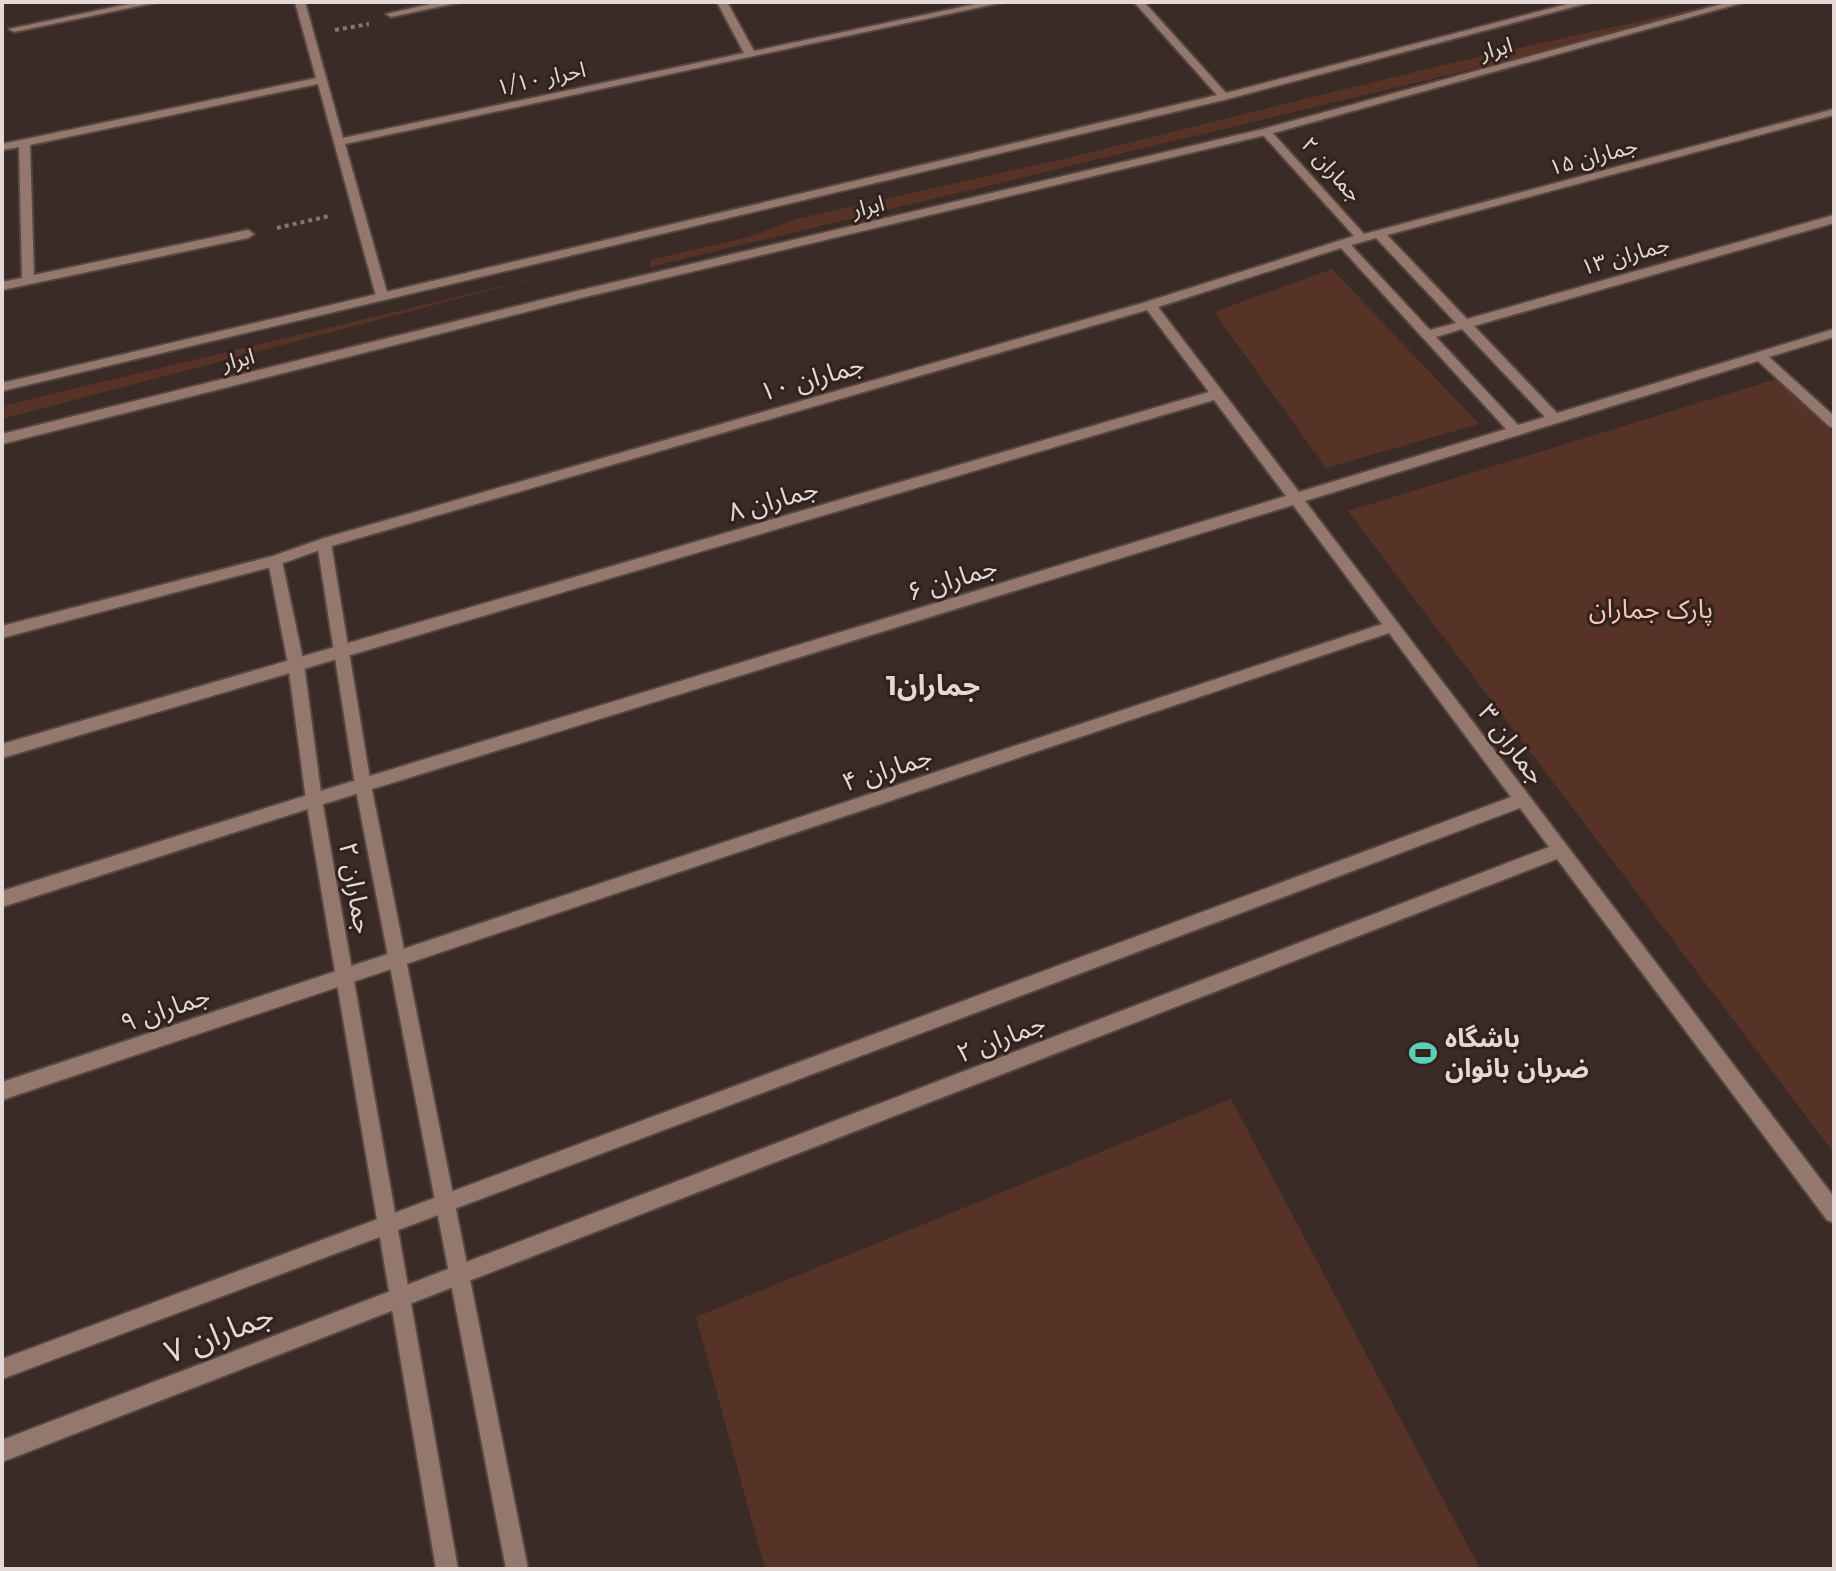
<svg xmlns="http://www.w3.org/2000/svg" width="1836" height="1571" font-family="Montserrat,'Noto Sans Arabic',sans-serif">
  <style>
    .green { fill: #573226 }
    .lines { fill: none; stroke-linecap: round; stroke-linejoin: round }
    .minor-casing { stroke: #564742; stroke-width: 4 }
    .tertiary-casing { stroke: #564742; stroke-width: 4 }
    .path { stroke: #837571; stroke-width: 4; stroke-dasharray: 4 4; stroke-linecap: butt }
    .minor { fill: #94786e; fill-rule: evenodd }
    .tertiary { fill: #94786e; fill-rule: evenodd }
    .labels { text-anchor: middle; stroke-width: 6; stroke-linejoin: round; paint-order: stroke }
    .far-street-label { font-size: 22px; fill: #e4d9d6; stroke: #31221d }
    .street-label { font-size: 26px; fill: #e4d9d6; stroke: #31221d }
    .park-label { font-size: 26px; fill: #fdc6b3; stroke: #31221d }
    .poi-label { font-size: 26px; font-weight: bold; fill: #e4d9d6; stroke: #31221d; text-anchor: start }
    .neighbourhood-label { font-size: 28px; font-weight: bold; fill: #e4d9d6; stroke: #31221d }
    .near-street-label { font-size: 32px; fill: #e4d9d6; stroke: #31221d }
  </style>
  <rect width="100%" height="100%" fill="#3b2b26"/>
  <g class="green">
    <path d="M1725 2H1751L650 267V260L749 237 796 219 1067 158 1447 64Z"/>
    <path d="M1332 269 1479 424 1326 468 1214 312Z"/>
    <path d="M540 277 2 419V406Z"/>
    <path d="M1776 379 1834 433V1153L1348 511Z"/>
    <path d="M1231 1099 1480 1569H765L696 1317Z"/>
  </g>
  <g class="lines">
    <g class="minor-casing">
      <g id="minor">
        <path d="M138 2H158L14 32 9 29Z"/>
        <path d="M295 2H305L343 138 744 53 717 2H727L754 51 985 2H1004L345 144 388 296 382 300 376 296 318 84 30 145 34 275 248 230 254 234 248 238 2 290V282L22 278 19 147 2 150V144L316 78Z"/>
        <path d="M440 2H461L391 17 386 14Z"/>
        <path d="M1834 109V115L1387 235 1467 319 1834 215V223L1474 326 1557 413 1834 329V337L1769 357 1834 416V428L1829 426 1758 361 1305 501 1834 1197V1223L1827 1220 1557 859 2 1462V1440L1549 847 1520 808 2 1379V1359L1511 797 1389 633 2 1100V1082L1382 624 1293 505 314 807 2 907V891L314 793 1286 496 1214 400 2 758V744L1209 392 1147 310 328 547 275 566 2 638V626L273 556 324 538 1146 302 1354 236 1262 134V130H1270L1364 234ZM1376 238 1456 323 1430 330 1351 245ZM1341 248 1506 429 1299 492 1158 307ZM1462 329 1545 417 1518 425 1436 337Z"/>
      </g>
    </g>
    <g class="tertiary-casing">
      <g id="tertiary">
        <path d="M1134 2H1144L1226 93 1575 2H1592L1224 100 2 391V383L1217 95Z"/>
        <path d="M1729 2H1745L1270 134 581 298 2 444V434L581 290 1263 129Z"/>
        <path d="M324 538 331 543 371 785 528 1569H506L355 785 317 543Z"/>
        <path d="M275 556 282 561 304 664 322 800 458 1569H436L306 800 288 664 268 561Z"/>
      </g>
    </g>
    <g class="path">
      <path d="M335 30 369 24"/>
      <path d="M277 228 329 216"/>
    </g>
    <use href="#minor" class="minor"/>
    <use href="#tertiary" class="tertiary"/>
  </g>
  <defs>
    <g id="stadium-bare" transform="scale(2.16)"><path d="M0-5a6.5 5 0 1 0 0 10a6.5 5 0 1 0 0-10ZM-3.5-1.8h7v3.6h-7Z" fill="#5dceb8" stroke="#31221d" stroke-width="2.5" paint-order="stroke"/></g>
  </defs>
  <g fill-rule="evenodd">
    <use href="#stadium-bare" x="1423" y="1053"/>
  </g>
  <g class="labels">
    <g class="far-street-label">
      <text transform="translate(1496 48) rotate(-15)" y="8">ابرار</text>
      <text transform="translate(541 78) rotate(-12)" y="8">۱/۱۰ احرار</text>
      <text transform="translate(1593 156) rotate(-15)" y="8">جماران ۱۵</text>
      <text transform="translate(1332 169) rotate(48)" y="8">جماران ۲</text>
      <text transform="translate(868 206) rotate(-13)" y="8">ابرار</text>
      <text transform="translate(1625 255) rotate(-16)" y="8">جماران ۱۳</text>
      <text transform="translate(238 359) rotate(-14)" y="8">ابرار</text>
    </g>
    <g class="street-label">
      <text transform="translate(812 378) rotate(-16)" y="9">جماران ۱۰</text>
      <text transform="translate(773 500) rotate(-16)" y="9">جماران ۸</text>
      <text transform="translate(952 579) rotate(-17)" y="9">جماران ۶</text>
      <text transform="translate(1512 744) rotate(53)" y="9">جماران ۳</text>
      <text transform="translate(887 769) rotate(-18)" y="9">جماران ۴</text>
      <text transform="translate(356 888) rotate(80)" y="9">جماران ۲</text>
      <text transform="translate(165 1009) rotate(-19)" y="9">جماران ۹</text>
      <text transform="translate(1001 1038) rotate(-21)" y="9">جماران ۲</text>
    </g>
    <g class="park-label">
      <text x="1651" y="618">پارک جماران</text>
    </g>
    <g class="poi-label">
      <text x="1445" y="1047">باشگاه<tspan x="1445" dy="30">ضربان بانوان</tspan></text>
    </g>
    <g class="neighbourhood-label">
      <text x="933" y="695">جماران1</text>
    </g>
    <g class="near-street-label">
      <text transform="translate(219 1333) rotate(-21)" y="11">جماران ۷</text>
    </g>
  </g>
  <rect width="1836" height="1571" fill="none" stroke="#e4d9d6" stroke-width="8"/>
</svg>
